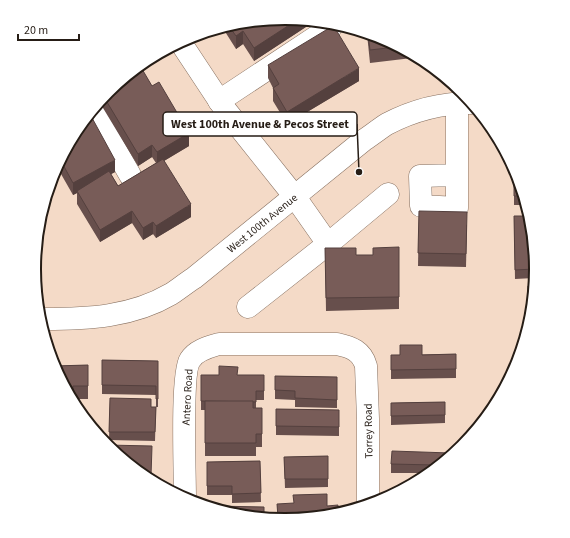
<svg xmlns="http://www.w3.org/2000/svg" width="570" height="538" font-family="'Source Sans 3',sans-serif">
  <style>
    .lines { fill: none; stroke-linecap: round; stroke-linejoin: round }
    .minor-casing { stroke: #877060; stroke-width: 23 }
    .minor { stroke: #fff; stroke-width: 22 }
    .wall { fill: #674f4c }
    .shaded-wall { fill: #54403e }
    .building { fill: #785c58; stroke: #54403e }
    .labels { text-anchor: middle; stroke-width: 4; stroke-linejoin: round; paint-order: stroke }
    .street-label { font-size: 11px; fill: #261d16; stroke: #fff }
    .rim { fill: none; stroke: #261d16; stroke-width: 2 }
    .leader { fill: none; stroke: #261d16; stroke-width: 1.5 }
    .callout-dot { fill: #261d16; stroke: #fff; stroke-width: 1.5 }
    .callout { fill: #fff; stroke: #261d16; stroke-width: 1.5 }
    .callout-label { font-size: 12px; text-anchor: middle; font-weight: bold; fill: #261d16 }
  </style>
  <rect width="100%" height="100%" fill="#f4dac7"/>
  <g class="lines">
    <g class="minor-casing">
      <g id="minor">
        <path d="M181 43 224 108 295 197 328 244 388 194"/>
        <path d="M219 101 331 27"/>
        <path d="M457 103V208L421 206 420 176 457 175"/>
        <path d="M94 112 130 175"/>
        <path d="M248 307 328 244"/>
        <path d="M44 319C88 319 132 317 171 294 179 289 186 283 194 278L364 140C372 135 379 129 387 124 412 111 442 103 470 103"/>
        <path d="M185 498C185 476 181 373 190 360 196 350 209 347 219 344H337C351 347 362 351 366 366L368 419V504"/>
      </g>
    </g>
    <use href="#minor" class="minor"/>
  </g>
  <g class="wall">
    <path d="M285 18 312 23 254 61 243 44 236 49 224 30Z"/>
    <path d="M367 34 381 37 412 58 370 63Z"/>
    <path d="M268 65 359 81 287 124 273 101V88L268 78Z"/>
    <path d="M152 86 189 146 164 161 191 217 156 238 153 234 143 240 132 223 100 242 77 204V193L73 195 57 167 91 116 115 172 111 174 118 186 156 163 152 157 138 166 100 103 108 91Z"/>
    <path d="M514 169 517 173 523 205H514Z"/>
    <path d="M419 211 467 225 466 267 418 266Z"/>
    <path d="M514 216H525L536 269V272H534V278L515 279Z"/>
    <path d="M399 247V309L326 311 325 248 356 255H373Z"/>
    <path d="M456 354V378L391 379V355Z"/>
    <path d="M102 360 158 361V407H156L155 441 109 440 110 398 151 407H156V395L102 394Z"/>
    <path d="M88 365V399H76L54 366Z"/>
    <path d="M201 375H264V400H256V408H262V447H256V456H205V410H201Z"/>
    <path d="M275 376 337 377V408L295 407V400L275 399Z"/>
    <path d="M445 402V423L391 425V403Z"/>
    <path d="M276 409 339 410V436L276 435Z"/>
    <path d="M450 455 422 473H391V464Z"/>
    <path d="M328 456V487L285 488 284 457Z"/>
    <path d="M260 461 261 502 232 503V495H207V462Z"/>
    <path d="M277 504 327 506 338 509 285 520 278 519Z"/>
  </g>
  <g class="shaded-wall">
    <path d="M297 20 312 23 254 61V48Z"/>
    <path d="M243 31V44L236 49V36Z"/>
    <path d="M359 68V81L287 124V112Z"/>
    <path d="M189 133V146L157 165V152Z"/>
    <path d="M152 145V157L138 166V154Z"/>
    <path d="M115 160V172L78 192 77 191V193L73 195V183Z"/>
    <path d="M191 204V217L156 238V226Z"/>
    <path d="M132 211V223L100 242V230Z"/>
    <path d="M153 222V234L143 240V228Z"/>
  </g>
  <g class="building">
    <path d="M285 18 297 20 254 48 243 31 236 36 231 29Z"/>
    <path d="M331 27 335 28 359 68 287 112 273 88 279 84 268 65Z"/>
    <path d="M368 35 381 37 396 47 370 50Z"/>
    <path d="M142 69 152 86 159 82 189 133 157 152 152 145 138 154 104 97 108 91Z"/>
    <path d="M91 116 115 160 73 183 61 161Z"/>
    <path d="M163 159 191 204 156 226 153 222 143 228 132 211 100 230 77 191 109 171 118 186Z"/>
    <path d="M514 169 517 173 521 196H514Z"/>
    <path d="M419 211 467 212 466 254 418 253Z"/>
    <path d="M514 216H525L535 263H534V269L515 270Z"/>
    <path d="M399 247V297L326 298 325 248H356V255H373V248Z"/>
    <path d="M528 286H533L528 310Z"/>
    <path d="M400 345H422V355L456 354V369L391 370V355H400Z"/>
    <path d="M102 360 158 361V399H156V386L102 385Z"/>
    <path d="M88 365V386H73V394L54 366Z"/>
    <path d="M219 366 238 367 237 375H264V391H256V402L201 401V375H219Z"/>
    <path d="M275 376 337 377V400L295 398V391L275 390Z"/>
    <path d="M110 398 151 399V407H156L155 432H109Z"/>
    <path d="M205 401H253V408H262V434H256V443H205Z"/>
    <path d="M445 402V415L391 416V403Z"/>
    <path d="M276 409 339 410V427L276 426Z"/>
    <path d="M107 445 152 446 151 476 107 446Z"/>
    <path d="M392 451 450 453V455L435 465 391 464Z"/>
    <path d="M328 456V479H285L284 457Z"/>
    <path d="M260 461 261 493 232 494V486H207V462Z"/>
    <path d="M327 494V506L338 505V509L301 517H278L277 504 294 503 293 495Z"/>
    <path d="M213 506 264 507V516Z"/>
  </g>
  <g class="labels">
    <g class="street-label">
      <text transform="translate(262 223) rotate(-39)" y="4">West 100th Avenue</text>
      <text transform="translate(187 397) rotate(-87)" y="4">Antero Road</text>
      <text transform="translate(368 431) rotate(-91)" y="4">Torrey Road</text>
    </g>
  </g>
  <path d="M0 0H570V538H0ZM41 269a244 244 0 1 1 488 0a244 244 0 1 1-488 0Z" fill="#fff" fill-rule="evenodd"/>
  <path class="rim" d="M41 269a244 244 0 1 1 488 0a244 244 0 1 1-488 0Z"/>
  <path class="leader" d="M359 172L357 124"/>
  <circle class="callout-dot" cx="359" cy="172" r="4"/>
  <rect class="callout" x="163" y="112" width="194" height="24" rx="4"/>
  <g class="callout-label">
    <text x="260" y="128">West 100th Avenue &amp; Pecos Street</text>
  </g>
  <path d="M18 34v6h61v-6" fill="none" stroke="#261d16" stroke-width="2"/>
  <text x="24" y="34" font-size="12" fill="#261d16" stroke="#ffffff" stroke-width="3" paint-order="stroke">20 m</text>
</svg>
